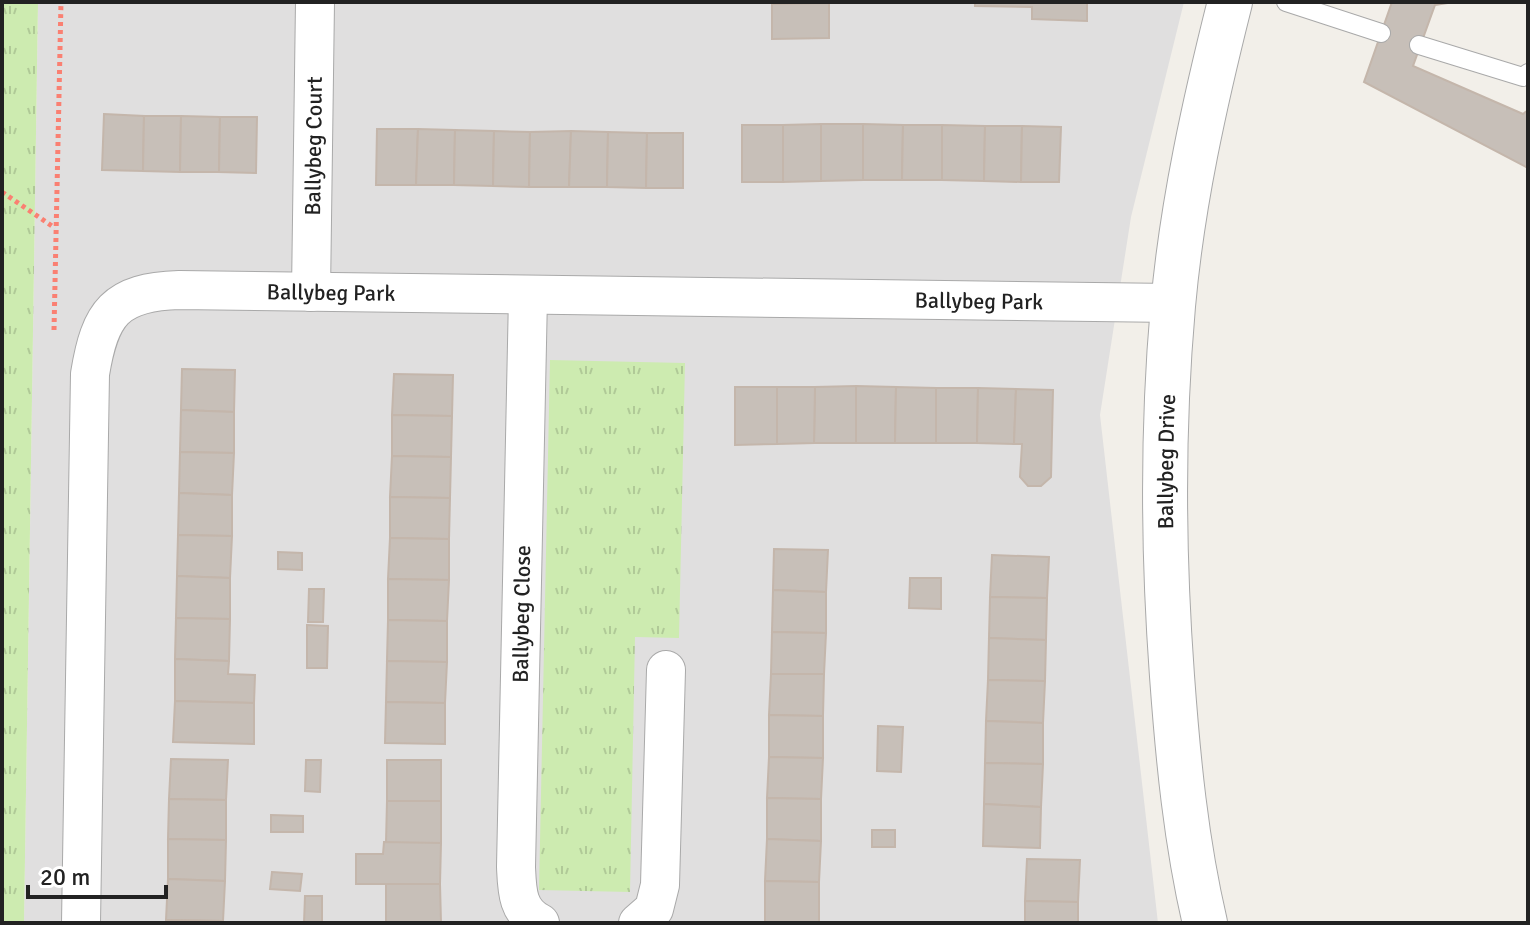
<svg xmlns="http://www.w3.org/2000/svg" width="1530" height="925" font-family="Signika,sans-serif">
  <style>
    .residential { fill: #e0dfdf }
    .grass { fill: url(#grass-tufts) }
    .building { fill: #c7bfb8; stroke: #c4b6ab; stroke-width: 2 }
    .lines { fill: none; stroke-linecap: round; stroke-linejoin: round }
    .service-casing { stroke: #a9a9a9; stroke-width: 20 }
    .minor-casing { stroke: #a9a9a9; stroke-width: 40 }
    .tertiary-casing { stroke: #a9a9a9; stroke-width: 46 }
    .path { stroke: #fa8072; stroke-width: 5; stroke-dasharray: 4 4; stroke-linecap: butt }
    .service { stroke: #fff; stroke-width: 18 }
    .minor { stroke: #fff; stroke-width: 38 }
    .tertiary { stroke: #fff; stroke-width: 44 }
    .labels { text-anchor: middle; stroke-width: 6; stroke-linejoin: round; paint-order: stroke }
    .street-label { font-size: 22px; fill: #222; stroke: #fff }
  </style>
  <defs>
    <pattern id="grass-tufts" width="24" height="20" patternUnits="userSpaceOnUse" patternTransform="scale(2)"><rect width="24" height="20" fill="#cdebb0"/><path d="M3 7l-1-3M5 7V3M7 7l1-3M15 17l-1-3M17 17v-4M19 17l1-3" fill="none" stroke="#b0c997"/></pattern>
  </defs>
  <rect width="100%" height="100%" fill="#f2efe9"/>
  <path class="residential" d="M38 2H1184L1131 217 1100 415 1158 923H24Z"/>
  <g class="grass">
    <path d="M2 2H38L24 923H2Z"/>
    <path d="M550 360 685 363 679 638 635 637 630 892 539 890Z"/>
  </g>
  <g class="building">
    <path d="M975 2H1087V21L1032 19V7L975 6Z"/>
    <path d="M1392 2H1454L1435 5 1413 66 1523 114 1528 110V168L1364 82Z"/>
    <path d="M829 3V38L772 39V4Z"/>
    <path d="M104 114 144 116 143 171 102 170Z"/>
    <path d="M144 116H181L180 172 143 171Z"/>
    <path d="M181 116 220 117 219 172H180Z"/>
    <path d="M220 117H257L256 173 219 172Z"/>
    <path d="M821 124V181L783 182V125Z"/>
    <path d="M821 124H863V180L821 181Z"/>
    <path d="M863 124 903 125 902 180H863Z"/>
    <rect x="742" y="125" width="41" height="57"/>
    <path d="M903 125H942V180H902Z"/>
    <path d="M942 125 985 126 984 181 942 180Z"/>
    <path d="M985 126H1022L1021 182 984 181Z"/>
    <path d="M1022 126 1061 127 1059 182H1021Z"/>
    <path d="M377 129H418L416 185H376Z"/>
    <path d="M418 129 455 130 454 185H416Z"/>
    <path d="M455 130 494 131 493 186 454 185Z"/>
    <path d="M494 131 530 132 529 187 493 186Z"/>
    <path d="M571 131 569 187H529L530 132Z"/>
    <path d="M571 131 608 132 607 187H569Z"/>
    <path d="M608 132 647 133 646 188 607 187Z"/>
    <path d="M647 133H683V188H646Z"/>
    <path d="M182 369 235 370 234 412 181 410Z"/>
    <path d="M394 374 453 375 452 416 392 415Z"/>
    <path d="M856 386V443H814L815 387Z"/>
    <path d="M856 386 896 387 895 443H856Z"/>
    <path d="M735 387H777V444L735 445Z"/>
    <path d="M777 387H815L814 443 777 444Z"/>
    <path d="M896 387 936 388V443H895Z"/>
    <path d="M936 388H978L977 443H936Z"/>
    <path d="M978 388 1016 389 1014 444 977 443Z"/>
    <path d="M1016 389 1053 390 1051 477 1041 486H1028L1020 477 1022 444H1014Z"/>
    <path d="M181 410 234 412V453L180 452Z"/>
    <path d="M392 415 452 416 451 457 392 456Z"/>
    <path d="M180 452 234 453 232 495 179 493Z"/>
    <path d="M392 456 451 457 450 498 390 497Z"/>
    <path d="M179 493 232 495V536L178 535Z"/>
    <path d="M390 497 450 498 449 539 390 538Z"/>
    <path d="M178 535 232 536 230 578 177 576Z"/>
    <path d="M390 538 449 539V580L388 579Z"/>
    <path d="M774 549 828 550 826 592 773 590Z"/>
    <path d="M278 552 302 553V570L278 569Z"/>
    <path d="M992 555 1049 557 1047 598 990 597Z"/>
    <path d="M177 576 230 578V619L176 618Z"/>
    <path d="M910 578H941V609L909 608Z"/>
    <path d="M388 579 449 580 447 621 388 620Z"/>
    <path d="M309 589H324L323 622H308Z"/>
    <path d="M773 590 826 592V633L772 632Z"/>
    <path d="M990 597 1047 598 1046 640 989 638Z"/>
    <path d="M176 618 230 619 229 661 175 659Z"/>
    <path d="M388 620 447 621V662L387 661Z"/>
    <path d="M307 625 328 626 327 668H307Z"/>
    <path d="M772 632 826 633 824 674H771Z"/>
    <path d="M989 638 1046 640 1045 681 988 680Z"/>
    <path d="M175 659 229 661 228 674 255 675 254 703 175 701Z"/>
    <path d="M387 661 447 662 445 703 386 702Z"/>
    <path d="M771 674H824L823 716 769 715Z"/>
    <path d="M988 680 1045 681 1043 723 986 721Z"/>
    <path d="M175 701 254 703V744L173 742Z"/>
    <path d="M386 702 445 703V744L385 743Z"/>
    <path d="M769 715 823 716V758L769 757Z"/>
    <path d="M986 721 1043 723V764L985 763Z"/>
    <path d="M878 726 903 727 901 772 877 771Z"/>
    <path d="M769 757 823 758 821 799 767 798Z"/>
    <path d="M171 759 228 760 226 800 169 799Z"/>
    <path d="M306 760H321L320 792 305 791Z"/>
    <rect x="387" y="760" width="54" height="41"/>
    <path d="M985 763 1043 764 1041 807 984 804Z"/>
    <path d="M767 798 821 799V841L767 839Z"/>
    <path d="M169 799 226 800V840L168 839Z"/>
    <path d="M387 801H441V843H386Z"/>
    <path d="M984 804 1041 807 1040 848 983 846Z"/>
    <path d="M271 815 303 816V832H271Z"/>
    <rect x="872" y="830" width="23" height="17"/>
    <path d="M168 839 226 840 225 881 168 879Z"/>
    <path d="M767 839 821 841 819 882 765 881Z"/>
    <path d="M384 842 441 843 440 884H356V854H383Z"/>
    <path d="M1027 859 1080 860 1078 902 1025 901Z"/>
    <path d="M272 872 302 874 300 891 270 889Z"/>
    <path d="M168 879 225 881 223 921 166 920Z"/>
    <path d="M765 881 819 882V923H765Z"/>
    <path d="M386 884H440L441 923H386Z"/>
    <path d="M305 896H322V923H304Z"/>
    <path d="M1025 901 1078 902V923H1025Z"/>
    <path d="M166 920 223 921V923H166Z"/>
  </g>
  <g class="lines">
    <g class="service-casing">
      <g id="service">
        <path d="M1286 2 1381 33"/>
        <path d="M1419 45 1523 77 1528 73"/>
      </g>
    </g>
    <g class="minor-casing">
      <g id="minor">
        <path id="s1" d="M311 292 315 2"/>
        <path d="M528 296 516 867C517 890 517 912 540 923"/>
        <path id="s2" d="M81 923 90 374C100 313 115 292 179 290L1173 303"/>
        <path d="M638 923 654 909 660 885 666 670"/>
      </g>
    </g>
    <g class="tertiary-casing">
      <g id="tertiary">
        <path id="s3" d="M1205 923C1186 842 1178 759 1172 676 1163 553 1162 430 1173 306 1182 204 1205 101 1230 2"/>
      </g>
    </g>
    <g class="path">
      <path d="M2 192 55 228"/>
      <path d="M54 330 61 2"/>
    </g>
    <use href="#service" class="service"/>
    <use href="#minor" class="minor"/>
    <use href="#tertiary" class="tertiary"/>
  </g>
  <g class="labels">
    <g class="street-label">
      <text dy="8" stroke="none"><textPath href="#s1" startOffset="146">Ballybeg Court</textPath></text>
      <text dy="8" stroke="none"><textPath href="#s2" startOffset="840">Ballybeg Park</textPath></text>
      <text dy="8" stroke="none"><textPath href="#s2" startOffset="1488">Ballybeg Park</textPath></text>
      <text dy="8" stroke="none"><textPath href="#s3" startOffset="464">Ballybeg Drive</textPath></text>
      <text transform="translate(521 614) rotate(-89)" y="8">Ballybeg Close</text>
    </g>
  </g>
  <rect width="1530" height="925" fill="none" stroke="#222222" stroke-width="8"/>
  <path d="M28 885v12h138v-12" fill="none" stroke="#222222" stroke-width="4"/>
  <text x="40" y="885" font-size="24" fill="#222222" stroke="#ffffff" stroke-width="6" paint-order="stroke">20 m</text>
</svg>
